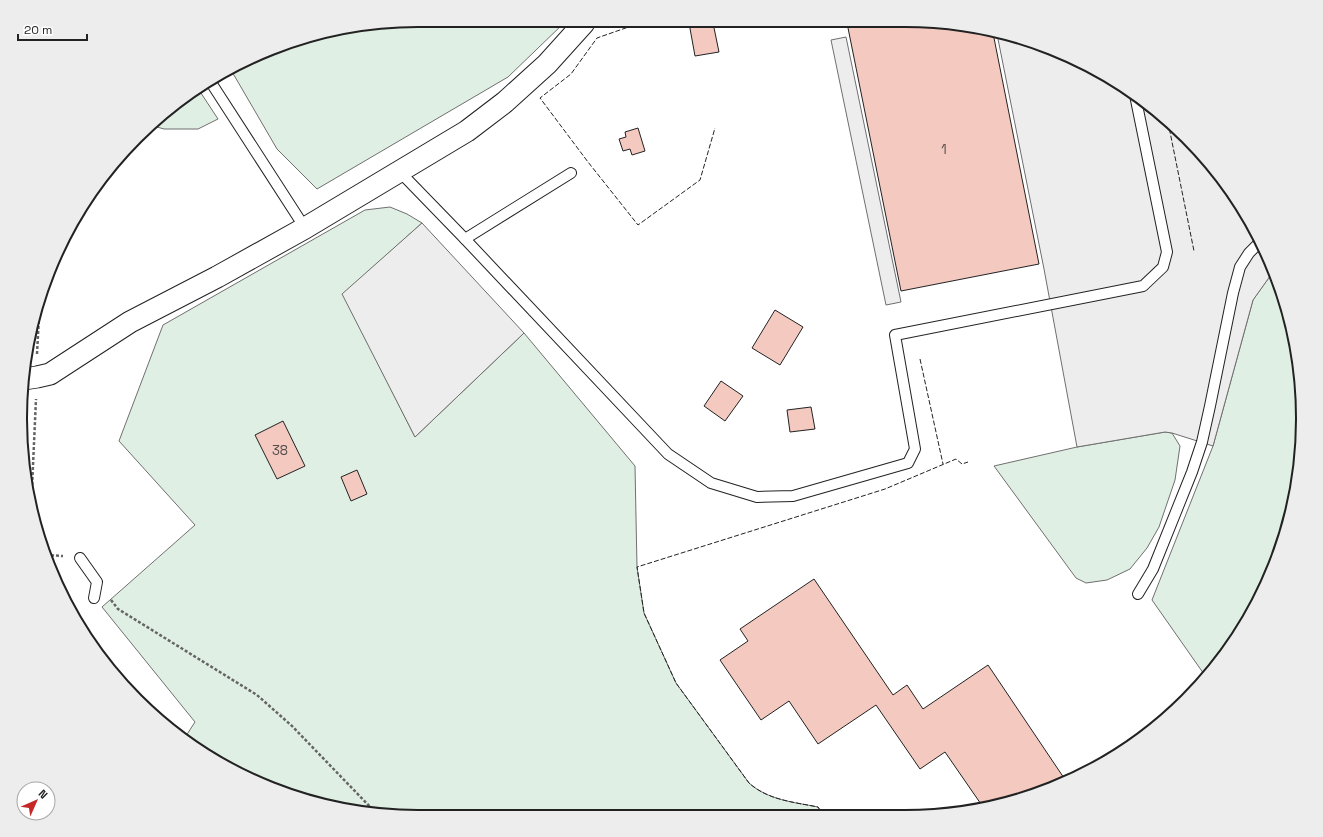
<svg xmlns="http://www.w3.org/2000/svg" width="1323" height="837" font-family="'Space Grotesk',sans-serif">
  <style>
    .green { fill: #e0efe3; stroke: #6f6f6f }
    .parking { fill: #ededed; stroke: #6f6f6f }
    .building { fill: #f3c9c0; stroke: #222 }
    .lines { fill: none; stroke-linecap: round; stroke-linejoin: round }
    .service-casing { stroke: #222; stroke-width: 12 }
    .minor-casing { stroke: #222; stroke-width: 23 }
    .path { stroke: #646464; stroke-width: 2.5; stroke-dasharray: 3 2; stroke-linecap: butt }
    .service { stroke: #fff; stroke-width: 10 }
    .minor { stroke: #fff; stroke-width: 21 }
    .fence { stroke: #222; stroke-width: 1; stroke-dasharray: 5 2; stroke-linecap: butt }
    .labels { text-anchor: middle; stroke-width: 3; stroke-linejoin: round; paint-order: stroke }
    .number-label { font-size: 13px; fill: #564c4a }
    .rim { fill: none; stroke: #222; stroke-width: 2 }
  </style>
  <rect width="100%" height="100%" fill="#fff"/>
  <g class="green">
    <path d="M366 23H564L508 77 317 189 277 149 231 70 291 41Z"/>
    <path d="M197 87 218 119 198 129H164L150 125 156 119Z"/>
    <path d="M390 207 407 214 422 223 343 294 415 437 524 333 635 466 637 567 644 613 676 683 749 783C768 800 793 802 818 807L824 816 367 814 266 787 184 739 195 722 102 607 195 525 119 441 163 325 365 210Z"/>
    <path d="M1273 272 1282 291 1300 367 1302 445 1289 522 1262 595 1221 661 1206 677 1152 600 1213 446 1253 300Z"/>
    <path d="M1165 432 1172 433 1180 446 1175 480 1159 527 1147 548 1130 569 1107 580 1086 583 1076 578 994 466 1077 447Z"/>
  </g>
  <g class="parking">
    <path d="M997 34 1057 50 1147 102 1204 156 1250 219 1273 272 1253 300 1213 446 1172 433 1165 432 1077 447 1044 269Z"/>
    <path d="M846 37 901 302 886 305 831 40Z"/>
    <path d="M422 223 524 333 415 437 342 294Z"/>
  </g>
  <g class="building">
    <path d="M689 23H713L719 52 695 56Z"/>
    <path d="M847 23H956L993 33 1039 264 901 291Z"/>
    <path d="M638 128 645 151 632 155 630 149 623 151 619 139 626 137 625 132Z"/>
    <path d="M775 310 803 327 780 365 752 348Z"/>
    <path d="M721 381 743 396 725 421 704 406Z"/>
    <path d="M811 407 815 429 790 432 787 410Z"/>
    <path d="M283 421 305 466 277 479 255 435Z"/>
    <path d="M357 470 367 494 351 501 341 477Z"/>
    <path d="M814 579 893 695 907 685 923 709 988 665 1066 781 1008 803 983 807 945 752 920 769 876 705 818 744 789 701 761 720 720 660 748 641 740 629Z"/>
  </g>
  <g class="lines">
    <g class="service-casing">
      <g id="service">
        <path d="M210 81 305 228"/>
        <path d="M400 172 465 239 668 454 711 483 757 497 793 496 908 463 915 449 895 335 1143 286 1163 267 1167 252 1135 95"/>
        <path d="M465 239 571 173"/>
        <path d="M80 558 97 582 94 598"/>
        <path d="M1138 594 1153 569 1192 472 1202 442 1210 406 1233 293 1240 267 1249 253 1260 242"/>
      </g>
    </g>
    <g class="minor-casing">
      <path id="minor" d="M24 379 37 377 50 374 130 322 217 277 305 228 467 131 505 102 547 64 584 23"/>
    </g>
    <g class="path">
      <path d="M37 354 40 298"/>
      <path d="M31 510 36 399"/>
      <path d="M46 555 63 556"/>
      <path d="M111 600 118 609 257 695 292 726 377 814"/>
    </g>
    <use href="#service" class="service"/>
    <use href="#minor" class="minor"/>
    <g class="fence">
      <path d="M640 23 597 38 571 74 540 98 588 162 638 225 700 180 715 128"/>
      <path d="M1168 122 1194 251"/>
      <path d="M920 359 943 464"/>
      <path d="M824 816 818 807C793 802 768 800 749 783L676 683 644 613 637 567 885 489 956 459 962 464 968 462"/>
    </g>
  </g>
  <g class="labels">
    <g class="number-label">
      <text x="944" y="154">1</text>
      <text x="280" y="455">38</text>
    </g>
  </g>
  <path d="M0 0H1323V837H0ZM418 27H905A391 391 0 0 1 1296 418V419A391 391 0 0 1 905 810H418A391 391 0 0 1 27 419V418A391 391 0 0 1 418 27Z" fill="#ededed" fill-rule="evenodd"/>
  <path class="rim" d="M418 27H905A391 391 0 0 1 1296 418V419A391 391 0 0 1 905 810H418A391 391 0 0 1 27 419V418A391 391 0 0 1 418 27Z"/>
  <g transform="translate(36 801) rotate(45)"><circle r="19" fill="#ffffff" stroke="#a7a7a7"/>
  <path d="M0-3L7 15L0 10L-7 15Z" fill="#c62828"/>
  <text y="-6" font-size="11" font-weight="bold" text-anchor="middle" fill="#222222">N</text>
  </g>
  <path d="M18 34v6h69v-6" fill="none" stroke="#222222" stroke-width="2"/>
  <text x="24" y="34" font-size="12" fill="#222222" stroke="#ffffff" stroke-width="3" paint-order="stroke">20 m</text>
</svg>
